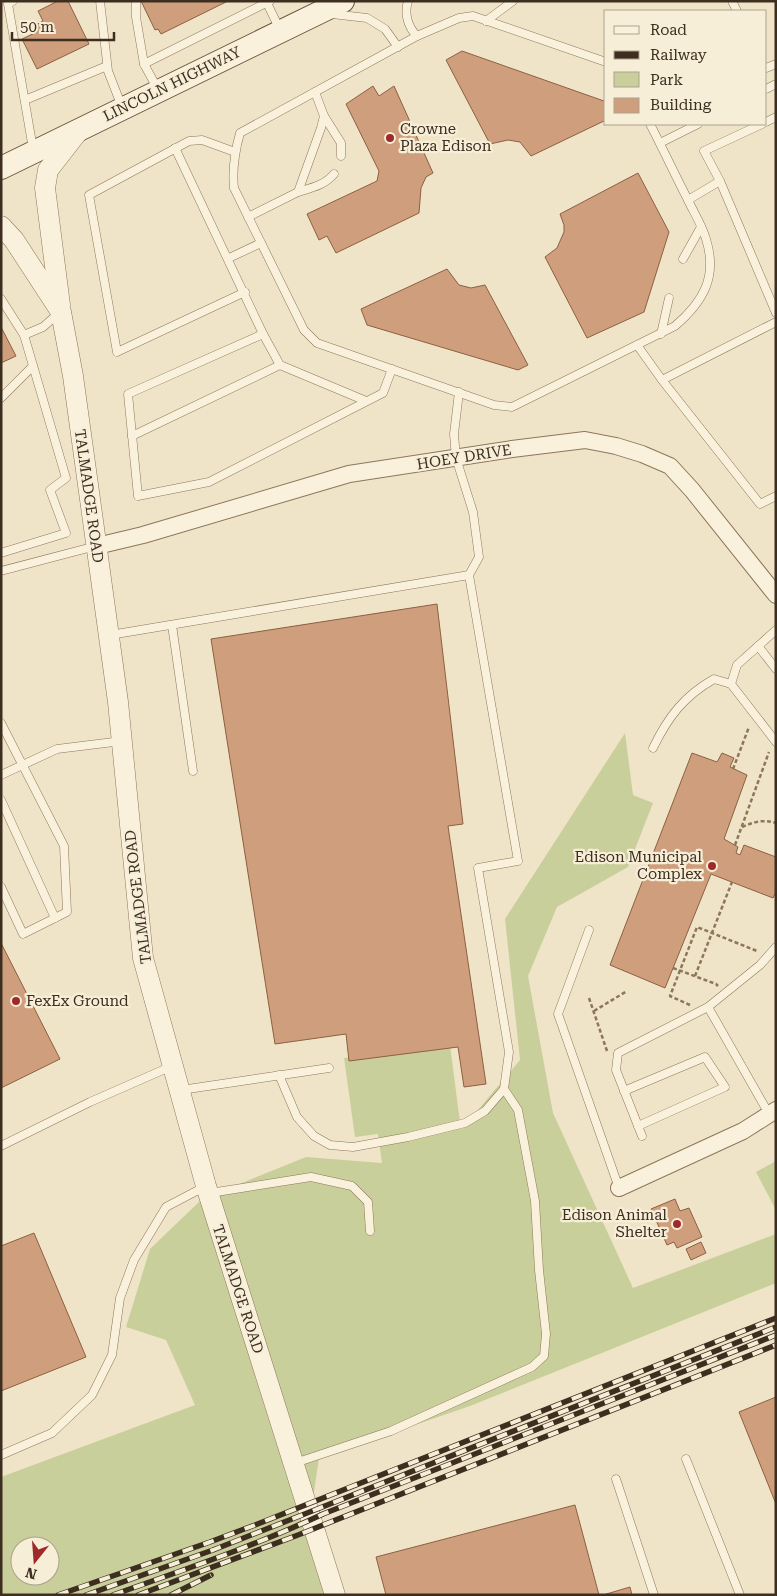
<svg xmlns="http://www.w3.org/2000/svg" width="777" height="1596" font-family="'Roboto Serif',serif">
  <style>
    .green { fill: #c9cf9b; fill-rule: evenodd }
    .building { fill: #cf9f7d; stroke: #8d5f41 }
    .lines { fill: none; stroke-linecap: round; stroke-linejoin: round }
    .service-casing { stroke: #8d765c; stroke-width: 9 }
    .minor-casing { stroke: #8d765c; stroke-width: 18 }
    .tertiary-casing { stroke: #8d765c; stroke-width: 21 }
    .secondary-casing { stroke: #6f573f; stroke-width: 24 }
    .path { stroke: #8d765c; stroke-width: 2.5; stroke-dasharray: 4 2.5; stroke-linecap: butt }
    .service { stroke: #faf1dc; stroke-width: 8 }
    .minor { stroke: #faf1dc; stroke-width: 16 }
    .tertiary { stroke: #faf1dc; stroke-width: 20 }
    .secondary { stroke: #faf1dc; stroke-width: 22 }
    .rail-casing { stroke: #3d2e20; stroke-width: 5.5 }
    .rail { stroke: #f7eed8; stroke-width: 4; stroke-dasharray: 11; stroke-linecap: butt }
    .poi-dot { fill: #9e2a2b; stroke: #f7eed8; stroke-width: 2 }
    .labels { text-anchor: middle; stroke-width: 4.5; stroke-linejoin: round; paint-order: stroke }
    .street-label { font-size: 15px; fill: #3d2e20; stroke: #f7eed8 }
    .poi-label { font-size: 15px; fill: #3d2e20; stroke: #f7eed8; text-anchor: start }
  </style>
  <rect width="100%" height="100%" fill="#f0e4c8"/>
  <g class="green">
    <path d="M625 733 633 795 653 803 628 867 557 907 528 976 553 1113 633 1288 776 1234V1283L470 1406 319 1458 308 1532 327 1595H1V1477L195 1405 166 1340 126 1327 150 1249 202 1199 306 1157 382 1163 378 1134 355 1137 344 1058 450 1045 461 1130 520 1060 505 919ZM20 1546H50V1576H20Z"/>
    <path d="M776 1161V1210L756 1172Z"/>
  </g>
  <g class="building">
    <path d="M58 1H68L89 44 37 69 22 39 37 32 34 26 43 21 38 11Z"/>
    <path d="M141 1H228L161 34 158 29 155 30Z"/>
    <path d="M462 51 604 101 606 104V120L531 156 520 142 508 140 490 144 446 60Z"/>
    <path d="M373 86 379 96 394 86 433 173 426 177 421 188 419 213 336 253 327 236 319 240 307 214 377 181 379 171 346 104Z"/>
    <path d="M638 173 669 232 644 312 587 338 545 257 557 248 564 232V225L560 214Z"/>
    <path d="M447 269 459 285 471 288 485 285 528 365 518 370 367 325 361 309Z"/>
    <path d="M1 327 16 356 1 363Z"/>
    <path d="M437 604 463 824 448 826 486 1084 464 1087 458 1047 349 1061 346 1034 275 1044 211 639Z"/>
    <path d="M692 753 717 762 722 753 734 758 730 767 747 775 724 839 738 847 736 853 740 855 744 845 776 857V892L773 898 711 874 665 988 610 965Z"/>
    <path d="M1 943 60 1059 1 1088Z"/>
    <path d="M675 1199 680 1211 689 1208 702 1237 677 1248 674 1242 667 1245 651 1209Z"/>
    <path d="M34 1233 86 1357 1 1391V1246Z"/>
    <path d="M701 1242 706 1253 691 1260 686 1249Z"/>
    <path d="M776 1397V1504L739 1412Z"/>
    <path d="M575 1505 599 1595H386L376 1557Z"/>
    <path d="M630 1587 632 1595H603Z"/>
  </g>
  <g class="lines">
    <g class="service-casing">
      <g id="service">
        <path d="M13 1 8 4 33 149"/>
        <path d="M100 1 108 71 122 107"/>
        <path d="M136 1V17L144 64"/>
        <path d="M408 1C404 14 408 27 417 36"/>
        <path d="M732 1 737 11"/>
        <path d="M267 3 280 30"/>
        <path d="M332 14 367 18 385 29 398 47"/>
        <path d="M486 21 513 1"/>
        <path d="M606 62 473 16 459 18 417 36 240 133C235 151 232 169 234 188L304 330 317 343 494 405 512 407 675 326C703 302 718 277 706 239 702 225 694 213 688 200 675 175 663 149 650 124"/>
        <path d="M766 68 776 64"/>
        <path d="M157 88 144 64 270 1"/>
        <path d="M766 89 776 84"/>
        <path d="M25 100 107 66"/>
        <path d="M324 116 341 143V156"/>
        <path d="M766 122 776 117"/>
        <path d="M762 124 704 151 720 181 776 313"/>
        <path d="M660 143 698 124"/>
        <path d="M175 148 263 334 280 365 366 401"/>
        <path d="M235 152 202 140 189 141 89 195 117 352 245 292"/>
        <path d="M298 192C311 188 325 185 334 174"/>
        <path d="M688 200 720 181"/>
        <path d="M248 217 298 192 321 128 324 116 315 92"/>
        <path d="M229 258 261 243"/>
        <path d="M683 259 701 227"/>
        <path d="M1 299 24 335"/>
        <path d="M263 334 128 394 138 496 209 482 383 393 392 369"/>
        <path d="M661 334 669 298"/>
        <path d="M637 345 662 380 776 322"/>
        <path d="M662 380 760 504 776 496"/>
        <path d="M459 392 454 434 456 458 473 512 479 557 469 575"/>
        <path d="M1 398 33 366"/>
        <path d="M132 436 280 365"/>
        <path d="M1 553 66 533 50 490 66 478 24 335 43 327 59 313"/>
        <path d="M1 571 96 546"/>
        <path d="M172 625 193 771"/>
        <path d="M776 630 737 665 731 684 776 742"/>
        <path d="M110 635 469 575 518 861 478 868 509 1052 504 1089 485 1111 465 1123 408 1137 353 1147 330 1145 314 1136 297 1117 279 1075"/>
        <path d="M758 646 776 669"/>
        <path d="M1 723 64 846 67 912 23 934 1 887"/>
        <path d="M653 748C668 717 684 696 714 679L731 684"/>
        <path d="M1 775 57 749 122 741"/>
        <path d="M1 800 55 918"/>
        <path d="M589 930 558 1014 619 1188"/>
        <path d="M708 1007 769 1114"/>
        <path d="M181 1090 329 1068"/>
        <path d="M624 1091 705 1057 725 1087 638 1126"/>
        <path d="M642 1136 616 1070 618 1053 708 1007 760 965 776 947"/>
        <path d="M1 1146 90 1102 172 1066"/>
        <path d="M210 1193 311 1177 352 1186 368 1202 370 1231"/>
        <path d="M1 1455 52 1433 92 1395 112 1355 120 1298 134 1260 166 1207 206 1186"/>
        <path d="M686 1459 740 1595"/>
        <path d="M295 1463 391 1431 532 1367 544 1356 546 1334 539 1270 535 1201 518 1110 504 1089"/>
        <path d="M616 1479 654 1595"/>
      </g>
    </g>
    <g class="minor-casing">
      <g id="minor">
        <path d="M97 546 143 535 349 474 512 449 585 440 616 446 642 454 670 466 692 490 776 595"/>
        <path d="M619 1188 743 1131 776 1110"/>
      </g>
    </g>
    <g class="tertiary-casing">
      <g id="tertiary">
        <path d="M1 226 14 240 61 312 73 376 118 702 143 958 206 1186 335 1595"/>
        <path d="M60 305 45 188 48 170 80 129"/>
      </g>
    </g>
    <g class="secondary-casing">
      <path id="secondary" d="M1 168 343 1"/>
    </g>
    <g class="path">
      <path d="M733 769 749 727"/>
      <path d="M742 827C754 822 763 819 776 823"/>
      <path d="M735 845 769 752"/>
      <path d="M673 968 716 984 718 986"/>
      <path d="M695 976 732 882"/>
      <path d="M589 998 607 1051"/>
      <path d="M690 1005 670 996 697 927 757 951"/>
      <path d="M594 1011 627 991"/>
    </g>
    <use href="#service" class="service"/>
    <use href="#minor" class="minor"/>
    <use href="#tertiary" class="tertiary"/>
    <use href="#secondary" class="secondary"/>
    <g class="rail-casing">
      <g id="rail">
        <path d="M58 1595 210 1542 255 1525 776 1318"/>
        <path d="M86 1595 213 1550 292 1519 776 1327"/>
        <path d="M113 1595C183 1570 255 1546 323 1514L776 1335"/>
        <path d="M138 1595 298 1535 776 1345"/>
        <path d="M171 1595 211 1575"/>
      </g>
    </g>
    <use href="#rail" class="rail"/>
  </g>
  <g class="poi-dot">
    <circle cx="390" cy="138" r="5"/>
    <circle cx="712" cy="866" r="5"/>
    <circle cx="16" cy="1001" r="5"/>
    <circle cx="677" cy="1224" r="5"/>
  </g>
  <g class="labels">
    <g class="street-label">
      <text transform="translate(172 84) rotate(-26)" y="5">LINCOLN HIGHWAY</text>
      <text transform="translate(464 457) rotate(-9)" y="5">HOEY DRIVE</text>
      <text transform="translate(89 496) rotate(82)" y="5">TALMADGE ROAD</text>
      <text transform="translate(138 897) rotate(-97)" y="5">TALMADGE ROAD</text>
      <text transform="translate(238 1289) rotate(72)" y="5">TALMADGE ROAD</text>
    </g>
    <g class="poi-label">
      <text x="400" y="134">Crowne<tspan x="400" dy="17">Plaza Edison</tspan></text>
      <text x="702" y="862" text-anchor="end">Edison Municipal<tspan x="702" dy="17">Complex</tspan></text>
      <text x="26" y="1006">FexEx Ground</text>
      <text x="667" y="1220" text-anchor="end">Edison Animal<tspan x="667" dy="17">Shelter</tspan></text>
    </g>
  </g>
  <rect width="777" height="1596" fill="none" stroke="#3d2e20" stroke-width="5"/>
  <rect x="604" y="10" width="162" height="115" fill="#f7eed8" stroke="#ada18e"/>
  <rect x="614" y="26" width="25" height="8" fill="#faf1dc" stroke="#ada18e"/>
  <text x="650" y="35" font-size="15" fill="#3d2e20">Road</text>
  <rect x="614" y="51" width="25" height="8" fill="#3d2e20" stroke="#ada18e"/>
  <text x="650" y="60" font-size="15" fill="#3d2e20">Railway</text>
  <rect x="614" y="72" width="25" height="15" fill="#c9cf9b" stroke="#ada18e"/>
  <text x="650" y="85" font-size="15" fill="#3d2e20">Park</text>
  <rect x="614" y="98" width="25" height="15" fill="#cf9f7d" stroke="#ada18e"/>
  <text x="650" y="110" font-size="15" fill="#3d2e20">Building</text>
  <g transform="translate(35 1561) rotate(197)"><circle r="24" fill="#f7eed8" stroke="#ada18e"/>
  <path d="M0-4L9 19L0 12L-9 19Z" fill="#9e2a2b"/>
  <text y="-8" font-size="14" font-weight="bold" text-anchor="middle" fill="#3d2e20">N</text>
  </g>
  <path d="M12 32v8h102v-8" fill="none" stroke="#3d2e20" stroke-width="2.5"/>
  <text x="20" y="32" font-size="15" fill="#3d2e20" stroke="#f7eed8" stroke-width="4" paint-order="stroke">50 m</text>
</svg>
